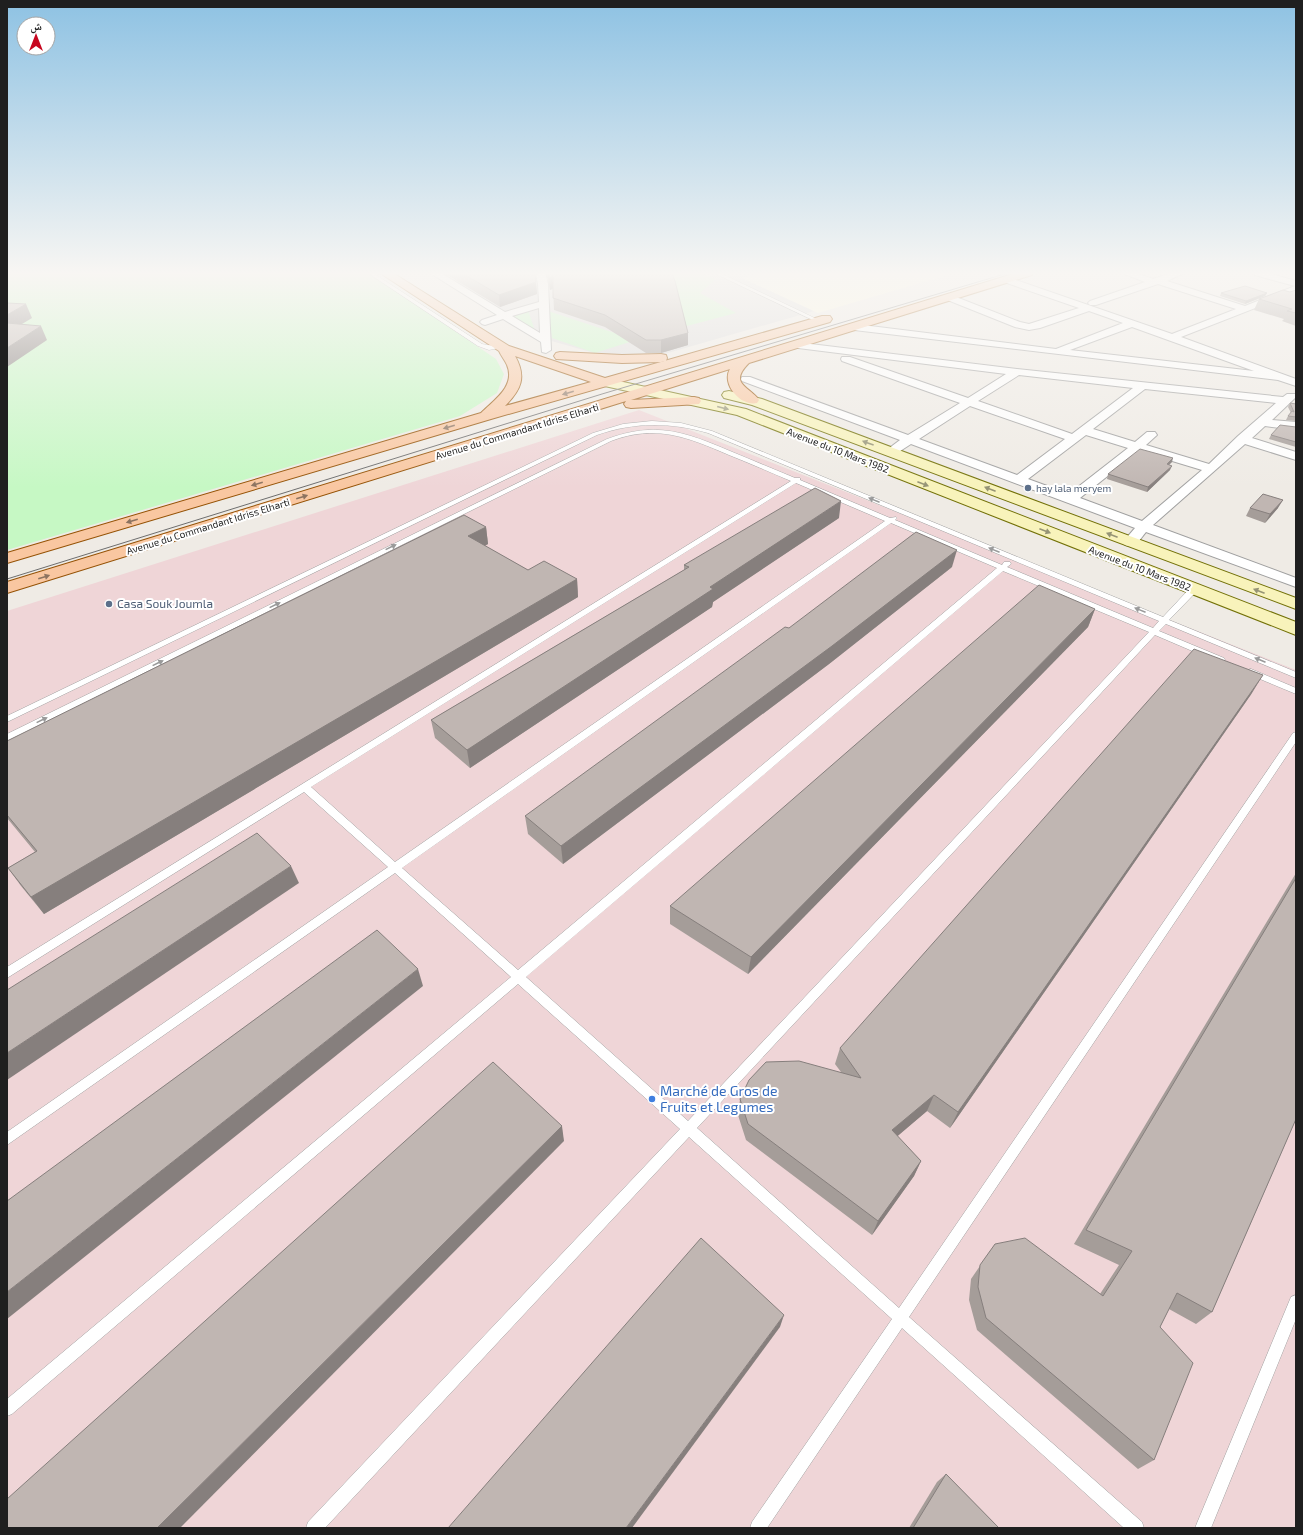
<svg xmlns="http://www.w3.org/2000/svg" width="1303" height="1535" font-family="'Exo 2','Noto Naskh Arabic',sans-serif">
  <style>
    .residential { fill: #dddcdc }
    .commercial { fill: #efd5d7 }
    .education { fill: #fefae0 }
    .park { fill: #c6f8c4 }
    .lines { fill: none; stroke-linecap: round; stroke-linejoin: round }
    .lane-casing { stroke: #a0a0a0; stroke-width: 1 }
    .street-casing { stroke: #a0a0a0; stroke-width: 2 }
    .secondary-casing { stroke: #737108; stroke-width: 2 }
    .primary-casing { stroke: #955205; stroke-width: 2 }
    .lane { fill: #fff; fill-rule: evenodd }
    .street { fill: #fff; fill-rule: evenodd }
    .secondary { fill: #f8f3bb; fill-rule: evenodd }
    .primary { fill: #f9c7a1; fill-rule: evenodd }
    .tram { stroke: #6d6d6d; stroke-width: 1 }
    .wall { fill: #a59d99 }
    .shaded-wall { fill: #867f7d }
    .building { fill: #c0b6b2; stroke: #867f7d }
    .oneway { fill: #8c7360 }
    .oneway2 { fill: #969475 }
    .oneway3 { fill: #9a9a9a }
    .service-dot { fill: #5c6f8a; stroke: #fff; stroke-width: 1.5 }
    .shop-dot { fill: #3f7fe0; stroke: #fff; stroke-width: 1.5 }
    .labels { text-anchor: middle; stroke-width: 4; stroke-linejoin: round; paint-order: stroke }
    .far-street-label { font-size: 10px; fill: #1f1f1f; stroke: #fff }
    .far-service-label { font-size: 10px; fill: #4e5e75; stroke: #fff; text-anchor: start }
    .service-label { font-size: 12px; fill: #4e5e75; stroke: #fff; text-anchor: start }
    .near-shop-label { font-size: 14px; fill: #366cbe; stroke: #fff; text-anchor: start }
  </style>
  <rect width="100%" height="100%" fill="#efebe5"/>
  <path class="residential" d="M433 273H946L640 361 616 359 537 337Z"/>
  <path class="commercial" d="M639 410 1296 670V1528H7V611Z"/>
  <path class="education" d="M761 273H954L818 313 742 278Z"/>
  <g class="park">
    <path d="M7 273H370L496 359 504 374 497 393 460 416 7 550Z"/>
    <path d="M667 273H699L716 279 700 293 736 313 683 327Z"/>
    <path d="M528 310 536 334 509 317Z"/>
    <path d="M548 311 636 340 595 353 552 338Z"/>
  </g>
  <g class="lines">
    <g class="lane-casing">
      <g id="lane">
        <path d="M368 273H373L482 344C488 346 499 345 503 347L489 350 478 346Z"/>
        <path d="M714 273H720L821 321 817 322Z"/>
        <path d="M652 421 681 423 712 431 1163 617 1191 587H1197V591L1169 620 1296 672V678L1166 624 1159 631 1224 658 1225 660 1221 663 1218 662 1155 635 697 1128 899 1308 1293 733 1296 732V742L909 1317 1142 1522 1144 1528H1124L902 1328 767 1528H750L752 1522 892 1319 689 1137 325 1528H306L308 1522 680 1129 518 984 12 1414 7 1416V1399L511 977 395 873 7 1145V1132L388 867 304 792 7 978V967L791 481C770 472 749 463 729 455 687 437 656 424 611 441L7 741V734L607 439C656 421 685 432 730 451 752 460 773 469 795 478H800V480L890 518 896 517 897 518 895 520 1002 565 1004 562H1010L1011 564 1007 567 1153 628 1159 621 708 433C670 422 634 422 597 435L7 722V716L593 433 623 424ZM796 483 885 521 395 862 311 787ZM891 523 997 568 518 970 402 868ZM1003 571 1149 632 688 1121 526 977Z"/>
        <path d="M1251 669 1296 688V694L1248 674 1247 672 1248 670Z"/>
        <path d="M1296 1295V1319L1211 1528H1195L1291 1297Z"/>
      </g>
    </g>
    <g class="street-casing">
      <g id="street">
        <path d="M430 273H441L505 312 539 302 538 284 536 273H545L548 284 551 350 546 353 542 352 541 342 503 319 485 325 482 324 480 322 482 320 497 315ZM539 308 540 333 512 316Z"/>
        <path d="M1122 273H1136L1153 279 1171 273H1184L1167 281 1245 306 1295 286 1255 275 1254 273H1268L1296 281V292L1181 337 1296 379V386L1278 380 854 330 849 327 854 324 1056 349 1123 323 1089 311 1040 328 1029 330 1015 327 945 299 943 297 948 294 951 295 1020 322 1029 324 1079 308 1004 282 1002 280 1004 278 1007 277 1172 334 1236 309 1158 284 1096 305H1090L1088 303 1090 301 1145 282ZM1132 327 1254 371 1070 350Z"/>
        <path d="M794 342 1017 369 1283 397 1287 394H1295V398L1272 420 1296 422V430L1265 426 1252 438 1296 452V460L1245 444 1153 525 1296 578V587L1146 532C1140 539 1136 548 1125 545L1123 542 1135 528 911 444 894 455H886L884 452 900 440 742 381 741 379 742 377H750L908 435 960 403 842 361 841 359 842 357H850L968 398 1006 374 790 347 789 345ZM1019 375 1133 388 1072 434 978 401ZM1145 389 1276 403 1238 436 1209 464 1146 445 1157 435 1155 432H1147L1135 442 1093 429ZM970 406 1065 439 1017 475 919 439ZM1086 435 1128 448 1069 494 1028 479ZM1139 451 1202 470 1142 521 1080 498Z"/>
      </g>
    </g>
    <g class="secondary-casing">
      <g id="secondary">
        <path d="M605 378 746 409 1296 622V635L737 415 600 385 598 382 600 379Z"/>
        <path d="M729 391 762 399 1296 598V609L752 405 724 398 722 395 724 392Z"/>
      </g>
    </g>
    <g class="primary-casing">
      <g id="primary">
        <path d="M380 273H393L509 346 605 378 822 316H830L832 319 830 322 491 419 7 563V553L481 413C494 400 516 386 507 365 505 360 501 356 499 351ZM515 356 591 382 505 406C521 390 527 377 515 356Z"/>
        <path d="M1016 273H1033L1032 275 749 363C728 384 749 386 759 400L757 403C741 407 721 384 730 369L631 400 694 397 699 398 701 401 699 404 631 408 626 407 624 404 626 401 7 593V582Z"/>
        <path d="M560 352 622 355 661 354 666 355 667 358 666 361 661 362 622 363 556 359 554 356 556 353Z"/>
      </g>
    </g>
    <use href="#lane" class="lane"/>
    <use href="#street" class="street"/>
    <use href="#secondary" class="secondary"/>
    <use href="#primary" class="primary"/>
    <path class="tram" d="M7 579 602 394 1008 273"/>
  </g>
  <g class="wall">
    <path d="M444 273H535L537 294 500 307Z"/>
    <path d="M546 273H672L688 333V345L661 353H646L605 327 554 310 553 289 550 290Z"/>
    <path d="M1296 290V326L1282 321 1284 319 1254 310 1259 299 1290 292Z"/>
    <path d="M1221 293H1267L1265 296 1245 304 1220 296Z"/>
    <path d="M1290 403 1296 404V421L1286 420 1288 416 1291 413 1288 407Z"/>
    <path d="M1296 427V447L1269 439 1271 435Z"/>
    <path d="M1172 462 1169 465 1170 470 1147 492 1107 479 1108 474Z"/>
    <path d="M1250 508H1278L1265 523 1246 516Z"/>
    <path d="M839 518 713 602 712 607 470 768 435 738 431 720 684 570V565Z"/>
    <path d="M486 527 488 544 485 546 528 570 577 579 578 597 44 914 21 886 8 868 35 852 7 818V741Z"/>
    <path d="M952 567 829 664 563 864 528 834 525 816Z"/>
    <path d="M1095 609 1088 627 748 974 670 924V906Z"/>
    <path d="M1252 693 950 1128 927 1111 897 1136 921 1161 914 1176 872 1235 746 1140 738 1115 740 1099 841 1072 835 1064 840 1048Z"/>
    <path d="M1296 873V1119L1212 1312 1196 1324 1169 1309 1160 1327 1154 1460 1138 1469 977 1330 969 1300 971 1279 995 1244 1100 1294 1119 1265 1074 1244Z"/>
    <path d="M946 1474 999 1528H909L937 1482Z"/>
  </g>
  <g class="shaded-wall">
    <path d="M553 277V288L550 290 549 278Z"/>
    <path d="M536 282 537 294 500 307 499 295Z"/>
    <path d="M1267 293 1265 296 1245 304 1246 301Z"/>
    <path d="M26 304 32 318 7 333V315Z"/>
    <path d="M41 326 47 340 7 367V348Z"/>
    <path d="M688 333V345L661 353V340Z"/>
    <path d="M1173 458 1172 462 1165 468 1167 464Z"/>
    <path d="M1172 466 1170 470 1147 492 1148 487Z"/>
    <path d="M1283 500 1278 508 1265 523 1270 514Z"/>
    <path d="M841 501 839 518 713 602 712 607 470 768 467 750 710 587Z"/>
    <path d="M486 527 488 544 470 553 468 536Z"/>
    <path d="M957 550 952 567 829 664 563 864 561 846Z"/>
    <path d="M577 579 578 597 44 914 31 897Z"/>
    <path d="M1095 609 1088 627 748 974 751 957Z"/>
    <path d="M1263 675 1252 693 950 1128 958 1112Z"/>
    <path d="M291 866 299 883 7 1080V1053Z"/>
    <path d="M418 969 423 986 7 1319V1292Z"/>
    <path d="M934 1095 927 1111 886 1146 892 1130Z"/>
    <path d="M562 1126 564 1141 180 1528H157Z"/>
    <path d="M921 1161 914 1176 872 1235 878 1221Z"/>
    <path d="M784 1315 780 1327 632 1528H626Z"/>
  </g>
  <g class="building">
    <path d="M462 273H535L536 282 499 295Z"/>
    <path d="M548 273H672L675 281 688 333 661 340H646L605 315 553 298V277L549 278Z"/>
    <path d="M1245 286 1267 293 1246 301 1221 293Z"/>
    <path d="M1283 290 1290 292 1296 290V313L1287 311 1292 309 1259 299Z"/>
    <path d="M7 303 26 304 7 315Z"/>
    <path d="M7 323 41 326 7 348Z"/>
    <path d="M1290 403 1296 404V417L1288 416 1292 411 1294 412Z"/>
    <path d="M1280 425 1296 427V442L1271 435Z"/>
    <path d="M1140 449 1173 458 1167 464 1172 466 1148 487 1108 474Z"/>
    <path d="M815 488 841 501 710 587 713 589 467 750 431 720 689 567 684 565Z"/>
    <path d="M1263 494 1283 500 1270 514 1250 508Z"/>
    <path d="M464 515 486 527 468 536 528 570 544 561 577 579 31 897 8 868 37 851 7 815V741Z"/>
    <path d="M916 532 957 550 832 646 561 846 525 816 785 627 789 628Z"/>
    <path d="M1039 585 1095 609 751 957 670 906Z"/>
    <path d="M1194 649 1263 675 958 1112 934 1095 892 1130 921 1161 878 1221 748 1124 740 1099 749 1080 766 1062 799 1061 861 1078 840 1048Z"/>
    <path d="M257 833 291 866 7 1053V990Z"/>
    <path d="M1296 878V1119L1212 1312 1177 1293 1160 1327 1193 1363 1154 1460 986 1318 978 1287 980 1265 995 1244 1025 1238 1103 1296 1132 1251 1086 1230Z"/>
    <path d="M377 930 418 969 7 1292V1201Z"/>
    <path d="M493 1062 562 1126 157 1528H7V1499Z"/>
    <path d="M701 1238 784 1315 626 1528H448Z"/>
    <path d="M946 1474 999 1528H913Z"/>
  </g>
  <defs><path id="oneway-solid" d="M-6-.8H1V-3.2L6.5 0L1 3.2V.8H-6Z"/></defs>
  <g class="oneway">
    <use href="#oneway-solid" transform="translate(568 393) rotate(164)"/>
    <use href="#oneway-solid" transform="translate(449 427) rotate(164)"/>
    <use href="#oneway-solid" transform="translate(257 484) rotate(164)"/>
    <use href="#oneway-solid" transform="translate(302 497) rotate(-17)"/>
    <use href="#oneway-solid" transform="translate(132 521) rotate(164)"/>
    <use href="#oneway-solid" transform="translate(44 577) rotate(-17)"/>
  </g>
  <g class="oneway2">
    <use href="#oneway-solid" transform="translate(723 408) rotate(14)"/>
    <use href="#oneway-solid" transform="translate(868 443) rotate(-160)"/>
    <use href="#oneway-solid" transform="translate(923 484) rotate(21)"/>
    <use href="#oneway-solid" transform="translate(990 489) rotate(-159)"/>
    <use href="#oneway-solid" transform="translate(1045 531) rotate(21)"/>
    <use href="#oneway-solid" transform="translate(1112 535) rotate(-159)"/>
    <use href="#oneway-solid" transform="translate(1259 591) rotate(-159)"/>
  </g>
  <g class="oneway3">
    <use href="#oneway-solid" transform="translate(874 500) rotate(-158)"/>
    <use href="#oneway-solid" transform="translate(391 547) rotate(-26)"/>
    <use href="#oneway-solid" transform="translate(994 550) rotate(-158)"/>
    <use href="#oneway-solid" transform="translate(275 605) rotate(-26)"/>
    <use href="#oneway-solid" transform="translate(1140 610) rotate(-158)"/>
    <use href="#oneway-solid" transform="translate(1260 660) rotate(-157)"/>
    <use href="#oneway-solid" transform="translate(158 663) rotate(-26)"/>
    <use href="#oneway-solid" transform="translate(42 720) rotate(-26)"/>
  </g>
  <linearGradient id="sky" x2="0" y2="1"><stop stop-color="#8ec2e3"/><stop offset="0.56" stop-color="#f8f6f3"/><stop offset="1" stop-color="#f8f6f3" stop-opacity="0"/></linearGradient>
  <rect width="1303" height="488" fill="url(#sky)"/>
  <g class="service-dot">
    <circle cx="1028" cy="488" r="4"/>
    <circle cx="109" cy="604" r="4"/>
  </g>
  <circle class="shop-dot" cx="652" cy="1099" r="4"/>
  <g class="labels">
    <g class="far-street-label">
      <text transform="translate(517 431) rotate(-17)" y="4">Avenue du Commandant Idriss Elharti</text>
      <text transform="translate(838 450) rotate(21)" y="4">Avenue du 10 Mars 1982</text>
      <text transform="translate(208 526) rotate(-17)" y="4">Avenue du Commandant Idriss Elharti</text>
      <text transform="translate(1140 568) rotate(21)" y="4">Avenue du 10 Mars 1982</text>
    </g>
    <g class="far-service-label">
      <text x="1036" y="492">hay lala meryem</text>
    </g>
    <g class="service-label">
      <text x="117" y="608">Casa Souk Joumla</text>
    </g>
    <g class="near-shop-label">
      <text x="660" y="1096">Marché de Gros de<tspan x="660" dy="16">Fruits et Legumes</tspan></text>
    </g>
  </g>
  <rect width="1303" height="1535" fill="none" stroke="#1f1f1f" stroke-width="16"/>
  <g transform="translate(36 36)"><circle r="19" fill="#ffffff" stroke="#a5a5a5"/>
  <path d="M0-3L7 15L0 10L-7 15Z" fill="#c7061f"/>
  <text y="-6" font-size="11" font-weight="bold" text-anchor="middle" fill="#1f1f1f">ش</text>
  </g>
</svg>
